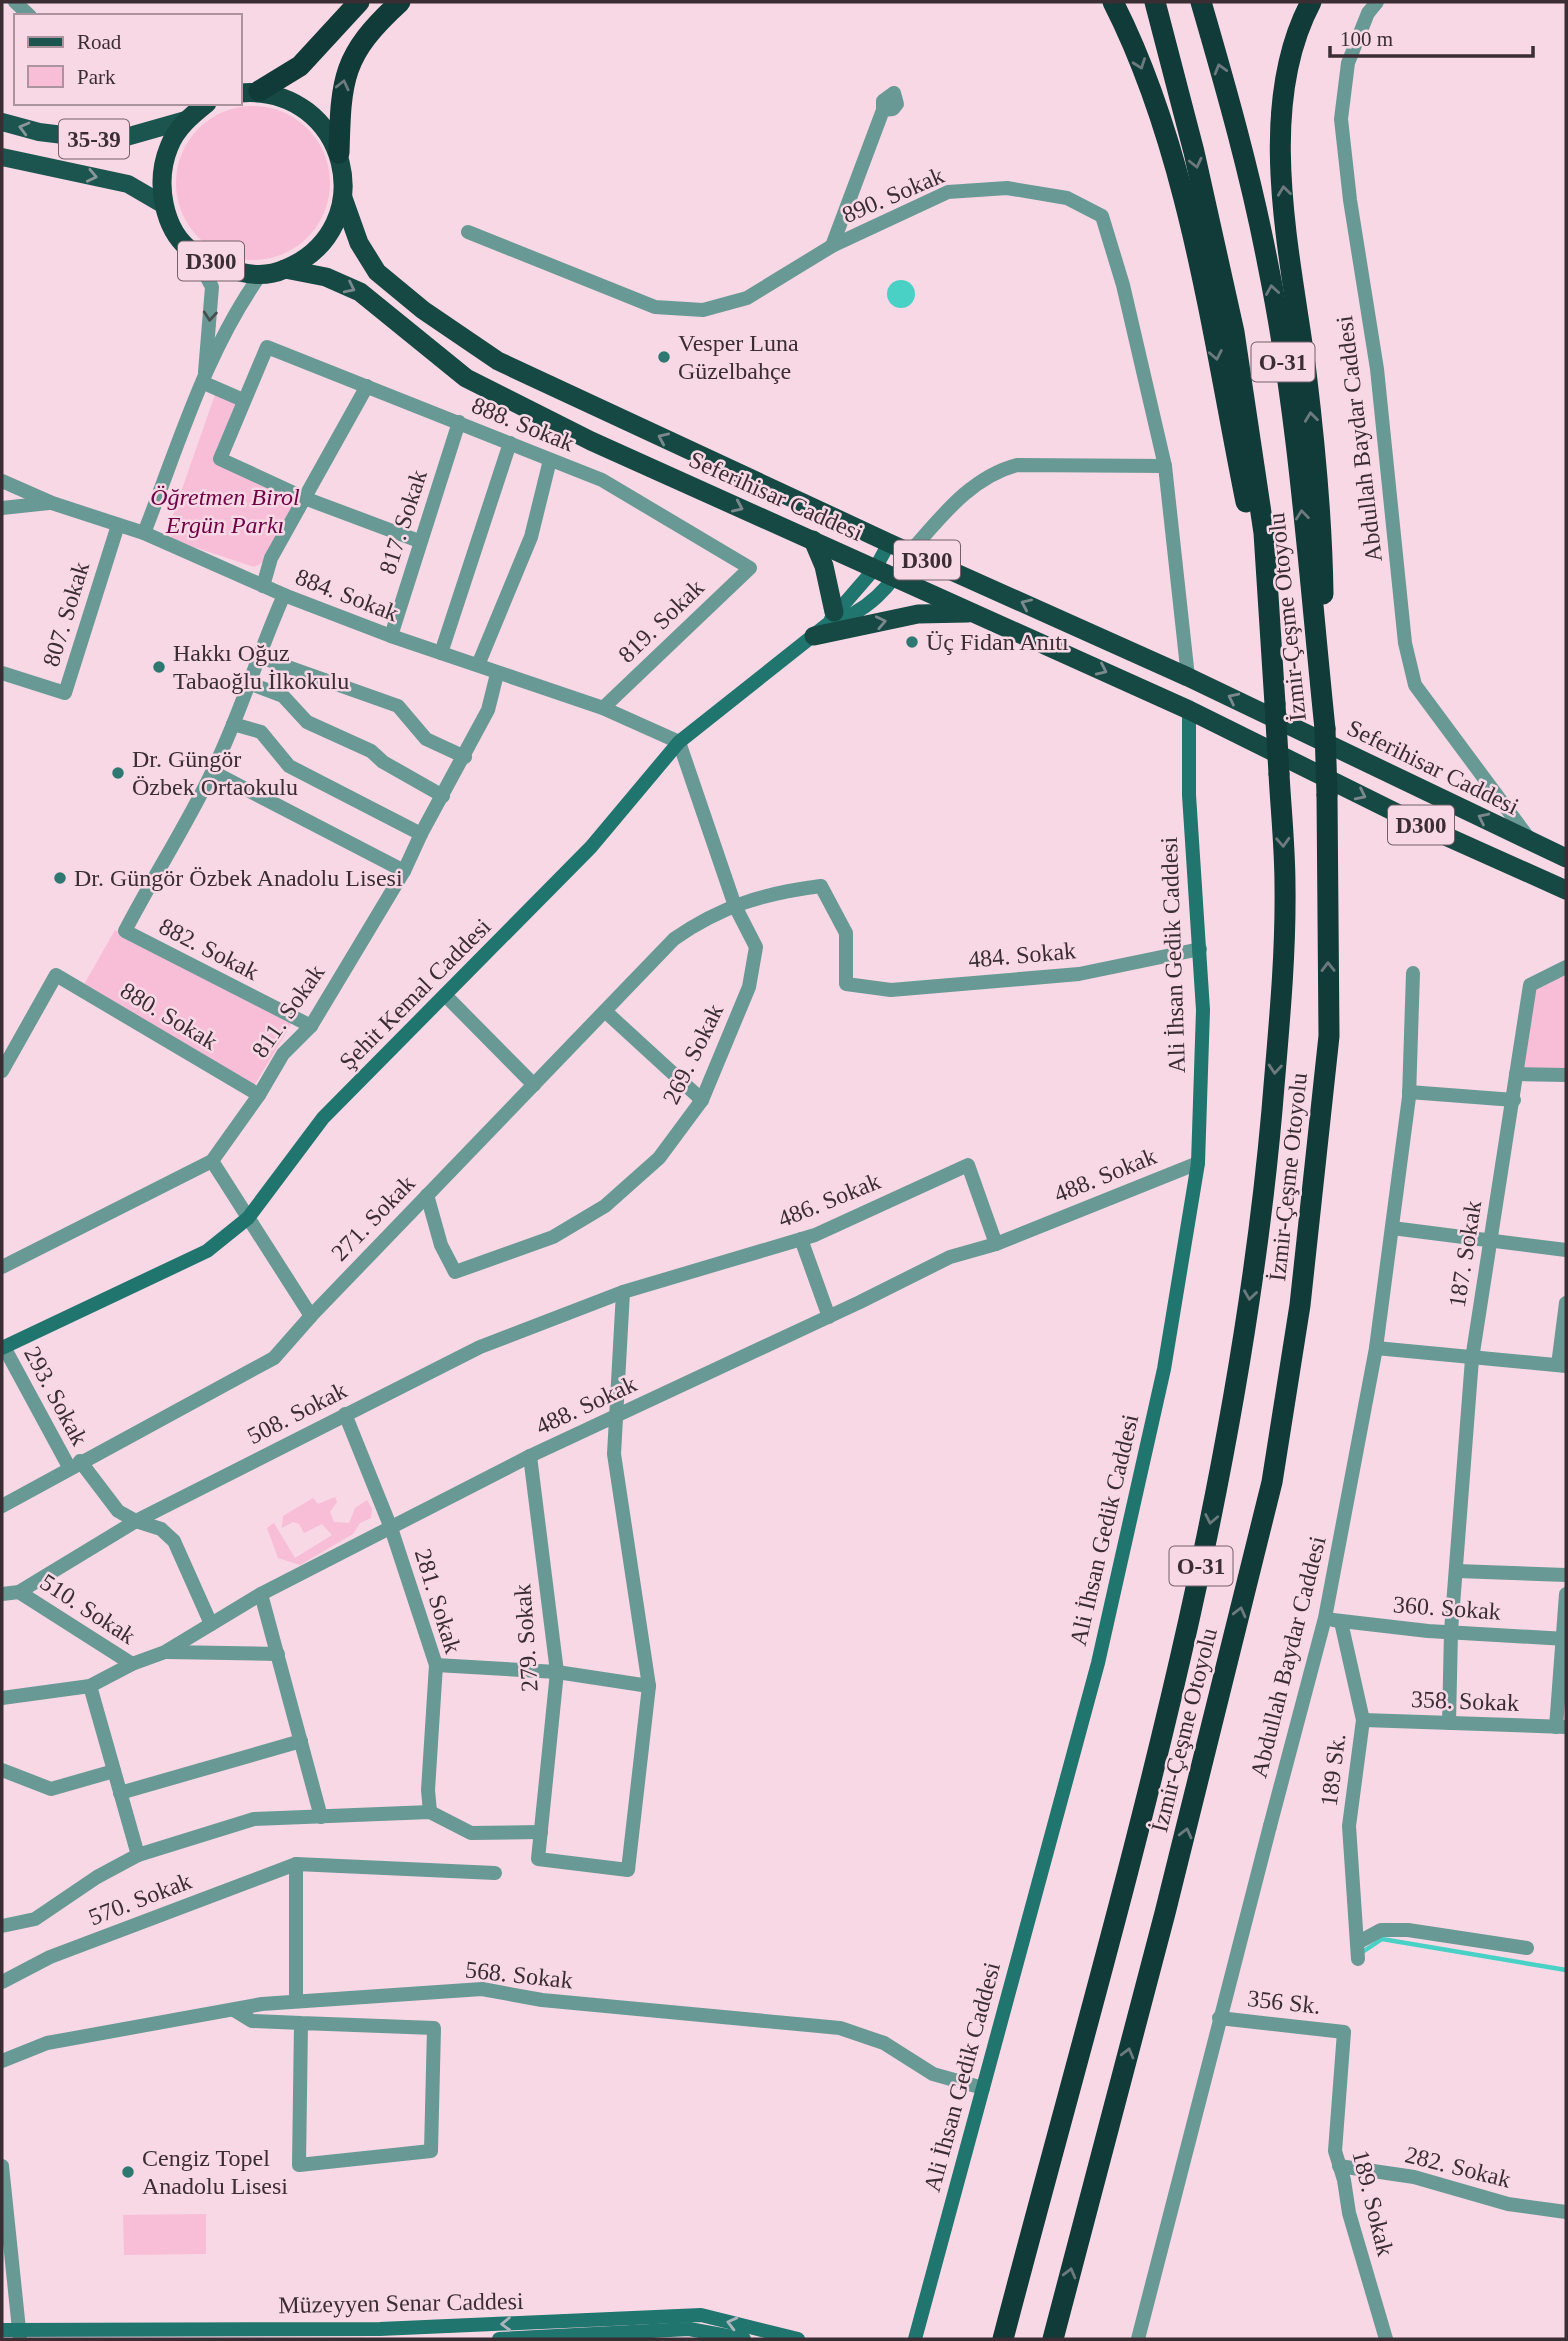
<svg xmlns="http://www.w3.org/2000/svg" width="1568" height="2341" font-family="'Times New Roman',serif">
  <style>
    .green { fill: #f8bdd7 }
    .water { fill: #4ad1c6 }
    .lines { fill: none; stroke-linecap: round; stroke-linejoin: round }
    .stream { stroke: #4ad1c6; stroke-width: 4.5 }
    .minor { stroke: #699994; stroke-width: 14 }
    .tertiary { stroke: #699994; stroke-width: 14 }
    .secondary { stroke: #20756e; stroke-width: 14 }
    .primary { stroke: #1c5550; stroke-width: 18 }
    .trunk { stroke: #164844; stroke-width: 19 }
    .motorway { stroke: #113b38; stroke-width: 21 }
    .motorway-bridge { stroke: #113b38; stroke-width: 21 }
    .oneway { stroke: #6d7a7d }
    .oneway2 { stroke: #8a969a }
    .oneway3 { stroke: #7c898c }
    .oneway4 { stroke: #484d50 }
    .oneway5 { stroke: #acb5bb }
    .poi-dot { fill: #2f7771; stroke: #f8d8e5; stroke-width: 2.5 }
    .labels { text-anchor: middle; stroke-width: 5; stroke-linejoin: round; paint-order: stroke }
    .shield { fill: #f8d8e5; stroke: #736068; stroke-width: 2 }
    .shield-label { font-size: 23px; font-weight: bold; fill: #3a2d33 }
    .street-label { font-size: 24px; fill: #3a2d33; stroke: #f8d8e5 }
    .poi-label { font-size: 24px; fill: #3a2d33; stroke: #f8d8e5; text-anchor: start }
    .park-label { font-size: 24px; font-style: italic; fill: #6f0245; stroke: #f8d8e5 }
  </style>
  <rect width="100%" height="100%" fill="#f8d8e5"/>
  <g class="green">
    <circle cx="253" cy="183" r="77"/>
    <path d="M217 389 239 398 216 450 307 499 271 558 254 567 173 540 168 529Z"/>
    <path d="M115 930 292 1023 254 1086 82 988Z"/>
    <path d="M1566 967V1075L1516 1074 1530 985Z"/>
    <path d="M335 1497 337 1502 330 1512 334 1522 349 1523 355 1508 367 1500 372 1509 371 1518 360 1523 353 1534 300 1565 278 1558 267 1528 274 1523 295 1558 332 1535 322 1524 304 1533 299 1524 293 1522 282 1528 283 1516 313 1498 318 1504Z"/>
    <path d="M206 2214V2254L124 2255 123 2215Z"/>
  </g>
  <circle class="water" cx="901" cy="294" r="14"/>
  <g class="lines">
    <path class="stream" d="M1364 1951 1382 1939 1566 1970"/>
    <g class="minor">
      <path d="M15 2 30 16"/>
      <path d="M468 232 655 307 703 310 747 298 832 246 948 192 1007 188 1067 198 1102 216 1123 285 1165 466 1188 677"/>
      <path d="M832 246 883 110V101L894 93 897 104 893 109 883 110"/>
      <path d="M194 254 212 287 205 372"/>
      <path d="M204 383 243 400"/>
      <path d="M2 481 52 503 144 533 284 595 391 636 603 708 679 742 735 906 756 947 749 987 702 1100 659 1158 605 1206 553 1237 455 1272 441 1245 427 1195"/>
      <path d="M2 508 49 503"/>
      <path d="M144 533C178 447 206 350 261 274"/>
      <path d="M419 541 307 499 220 459 267 347 602 480 750 568 603 708"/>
      <path d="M910 552C941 517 971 477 1017 465L1165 466"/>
      <path d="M263 586 271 558 367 386"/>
      <path d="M284 595C258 653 241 713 213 770 187 825 153 877 125 931L311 1026"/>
      <path d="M391 636 459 422"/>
      <path d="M441 653 510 443"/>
      <path d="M257 656 398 706 426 739 465 757"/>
      <path d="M478 665 531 537 550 460"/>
      <path d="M2 673 65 693 118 525"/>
      <path d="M249 683 283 696 307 722 371 751 383 762 443 796"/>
      <path d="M233 724 261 732 289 766 421 834"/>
      <path d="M213 772 404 871"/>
      <path d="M446 996 534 1085"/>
      <path d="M606 1012 702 1100"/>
      <path d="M2 1071 56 975 259 1095"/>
      <path d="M1516 1074 1566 1075"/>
      <path d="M1409 1092 1514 1100"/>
      <path d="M212 1161 311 1316"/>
      <path d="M1392 1228 1566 1250"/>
      <path d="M801 1239 829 1317"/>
      <path d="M2 1267 212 1161 259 1095 283 1054 311 1026 404 871 421 834 488 710 497 674"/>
      <path d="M4 1347 69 1467"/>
      <path d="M1376 1348 1566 1366"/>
      <path d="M1558 1365 1566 1303"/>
      <path d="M345 1414 391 1528 436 1665 428 1790 430 1812"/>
      <path d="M530 1456 557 1672 538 1859 628 1870 649 1686 614 1454 623 1292"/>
      <path d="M80 1461 118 1511 136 1521 161 1529 174 1541 211 1624"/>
      <path d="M2 1506 274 1358 311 1316 674 939C721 906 765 893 821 886L846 933V984L891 990 1079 974 1200 949"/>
      <path d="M1457 1571 1566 1575"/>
      <path d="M19 1592 132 1664"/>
      <path d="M2 1594 19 1592 136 1521 480 1347 623 1292 815 1235 968 1165 996 1244"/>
      <path d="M261 1594 321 1817"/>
      <path d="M1333 1620 1428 1631 1566 1639"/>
      <path d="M1341 1622 1363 1720 1349 1826 1358 1959"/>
      <path d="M167 1652 278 1654"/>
      <path d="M436 1665 557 1672 649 1686"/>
      <path d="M2 1698 90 1686 132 1664 165 1652 261 1594 530 1456 860 1302 950 1257 996 1244 1198 1163"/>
      <path d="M1363 1720 1566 1727"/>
      <path d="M1449 1723 1451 1631 1472 1359 1530 985 1566 967"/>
      <path d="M1556 1727 1566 1594"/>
      <path d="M2 1770 51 1789 114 1771"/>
      <path d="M120 1793 301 1741"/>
      <path d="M1270 1826 1325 1618 1376 1348 1409 1097 1413 973"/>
      <path d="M138 1855 254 1819 430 1812 471 1833 541 1832"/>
      <path d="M2 1926 35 1919 97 1877 138 1855 90 1686"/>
      <path d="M1357 1943 1381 1930H1408L1527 1948"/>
      <path d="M2 1982 50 1957 296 1864 495 1873"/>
      <path d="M296 2000V1864"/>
      <path d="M234 2010 252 2021 301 2023 299 2165 431 2151 434 2028 301 2023"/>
      <path d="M1219 2018 1344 2032 1335 2151 1344 2180 1349 2213 1386 2339"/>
      <path d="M2 2061 47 2043 262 2004 482 1989 542 2000 840 2028 884 2043 933 2074 983 2088"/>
      <path d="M2 2166 20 2339"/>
      <path d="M1339 2166 1414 2177 1508 2204 1566 2212"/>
    </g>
    <g class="tertiary">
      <path d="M1377 2 1368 13 1348 63 1341 119 1350 200 1377 369 1405 643 1415 685 1530 840"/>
      <path d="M1138 2339 1270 1826"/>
    </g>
    <g class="secondary">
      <path d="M831 619 876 567 889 543"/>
      <path d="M2 1348 207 1251 248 1218 323 1118 591 847 679 742 829 623C866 614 893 585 910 552"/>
      <path d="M2 2330 380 2329 701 2315 798 2339"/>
      <path d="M499 2339 689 2329 744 2339"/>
      <path d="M915 2339 1098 1663 1164 1369 1198 1163 1203 1010 1189 795V710"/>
    </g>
    <g class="primary">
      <path d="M2 122 39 132 112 141 186 120"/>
      <path d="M2 157 128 184 164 205"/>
    </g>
    <g class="trunk">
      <path d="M207 103C192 115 176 128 169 147 155 181 162 231 194 253 201 258 211 261 218 264 239 274 263 279 285 269 384 228 348 84 240 93"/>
      <path d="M343 198 359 243 377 272 423 310 498 361 889 543 1188 677 1566 858"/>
      <path d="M285 269 326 277 360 292 466 378 591 441 1189 710 1423 826 1566 890"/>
      <path d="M813 540 824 566 834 612"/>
      <path d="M814 636 918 614 968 613"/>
    </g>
    <g class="motorway">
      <path d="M1113 2C1189 151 1213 339 1246 502"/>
      <path d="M1155 2 1194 152 1234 332 1264 533 1275 704"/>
      <path d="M1201 2C1226 88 1251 176 1268 265 1299 417 1309 575 1325 729"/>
      <path d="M1311 2C1254 109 1291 256 1306 372 1315 446 1322 520 1323 594"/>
      <path d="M259 91 300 66 359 2"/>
      <path d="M339 153C341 78 342 55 400 2"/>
      <path d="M1003 2339C1109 1934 1235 1529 1272 1110 1278 1036 1286 960 1285 886 1285 848 1281 811 1279 774"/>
      <path d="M1053 2339 1165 1913 1272 1482 1300 1305 1329 1036 1327 795"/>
    </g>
    <g class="motorway-bridge">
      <path d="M1275 704 1279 774"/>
      <path d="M1325 729 1327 795"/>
    </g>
  </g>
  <defs><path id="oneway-chevron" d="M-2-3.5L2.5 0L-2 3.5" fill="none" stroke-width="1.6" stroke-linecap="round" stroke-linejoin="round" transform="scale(1.75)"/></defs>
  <g class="oneway">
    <use href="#oneway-chevron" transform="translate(1140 64) rotate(70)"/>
    <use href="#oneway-chevron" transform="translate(1220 69) rotate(-106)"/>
    <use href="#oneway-chevron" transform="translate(343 85) rotate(-77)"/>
    <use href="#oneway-chevron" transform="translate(1196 163) rotate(77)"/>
    <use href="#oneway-chevron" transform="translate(1284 191) rotate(-97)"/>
    <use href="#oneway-chevron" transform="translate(1272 290) rotate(-99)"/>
    <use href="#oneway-chevron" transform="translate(1216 355) rotate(79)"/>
    <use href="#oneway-chevron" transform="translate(1311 417) rotate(-97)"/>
    <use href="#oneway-chevron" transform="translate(1302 515) rotate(-96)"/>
    <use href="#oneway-chevron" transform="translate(1283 842) rotate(87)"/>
    <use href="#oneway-chevron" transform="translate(1328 967) rotate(-91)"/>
    <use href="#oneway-chevron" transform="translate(1275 1069) rotate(95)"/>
    <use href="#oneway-chevron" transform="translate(1250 1295) rotate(98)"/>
    <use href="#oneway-chevron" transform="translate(1211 1519) rotate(101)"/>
    <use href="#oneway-chevron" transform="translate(1240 1612) rotate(-76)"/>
    <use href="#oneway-chevron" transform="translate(1186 1833) rotate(-76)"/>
    <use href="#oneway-chevron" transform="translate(1128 2053) rotate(-75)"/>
    <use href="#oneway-chevron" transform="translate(1070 2273) rotate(-75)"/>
  </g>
  <g class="oneway2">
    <use href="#oneway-chevron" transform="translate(24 128) rotate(-165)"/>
    <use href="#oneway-chevron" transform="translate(92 176) rotate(12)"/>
  </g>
  <g class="oneway3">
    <use href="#oneway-chevron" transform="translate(350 288) rotate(26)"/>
    <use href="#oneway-chevron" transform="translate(663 438) rotate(-156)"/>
    <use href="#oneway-chevron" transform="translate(738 507) rotate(24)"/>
    <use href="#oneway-chevron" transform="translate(1026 604) rotate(-156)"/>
    <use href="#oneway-chevron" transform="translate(881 622) rotate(-12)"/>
    <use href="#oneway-chevron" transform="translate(1102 670) rotate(25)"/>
    <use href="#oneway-chevron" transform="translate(1233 698) rotate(-154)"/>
    <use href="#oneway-chevron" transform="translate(1361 795) rotate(26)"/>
    <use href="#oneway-chevron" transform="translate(1483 818) rotate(-154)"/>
  </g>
  <use class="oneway4" href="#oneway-chevron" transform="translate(210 316) rotate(95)"/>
  <g class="oneway5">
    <use href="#oneway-chevron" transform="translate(732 2323) rotate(-166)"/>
    <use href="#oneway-chevron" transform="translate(506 2324) rotate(178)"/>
  </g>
  <g class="poi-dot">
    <circle cx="664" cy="357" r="7"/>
    <circle cx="912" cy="642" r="7"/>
    <circle cx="159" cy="667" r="7"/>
    <circle cx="118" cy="773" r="7"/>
    <circle cx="60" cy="878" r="7"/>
    <circle cx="128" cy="2172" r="7"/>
  </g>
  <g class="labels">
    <g class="shield">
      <rect x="59" y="119.5" width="70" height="39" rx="5"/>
      <rect x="178" y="241.5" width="66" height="39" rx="5"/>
      <rect x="1251.5" y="342.5" width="63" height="39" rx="5"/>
      <rect x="894" y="540.5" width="66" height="39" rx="5"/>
      <rect x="1388" y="805.5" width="66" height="39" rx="5"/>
      <rect x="1169.5" y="1546.5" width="63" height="39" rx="5"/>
    </g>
    <g class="shield-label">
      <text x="94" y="147">35-39</text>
      <text x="211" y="269">D300</text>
      <text x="1283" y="370">O-31</text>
      <text x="927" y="568">D300</text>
      <text x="1421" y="833">D300</text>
      <text x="1201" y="1574">O-31</text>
    </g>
    <g class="street-label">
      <text transform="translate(893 195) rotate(-23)" y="8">890. Sokak</text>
      <text transform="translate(523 424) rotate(22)" y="8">888. Sokak</text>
      <text transform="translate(1359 439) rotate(-97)" y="8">Abdullah Baydar Caddesi</text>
      <text transform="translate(776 496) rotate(24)" y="8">Seferihisar Caddesi</text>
      <text transform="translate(403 522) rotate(-72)" y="8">817. Sokak</text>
      <text transform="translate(347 595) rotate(21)" y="8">884. Sokak</text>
      <text transform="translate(66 614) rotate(-73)" y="8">807. Sokak</text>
      <text transform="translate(1287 617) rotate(-96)" y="8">İzmir-Çeşme Otoyolu</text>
      <text transform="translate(661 621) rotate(-44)" y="8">819. Sokak</text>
      <text transform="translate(1433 767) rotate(26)" y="8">Seferihisar Caddesi</text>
      <text transform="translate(209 949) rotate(27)" y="8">882. Sokak</text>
      <text transform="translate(1022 955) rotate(-5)" y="8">484. Sokak</text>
      <text transform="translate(1173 955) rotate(-92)" y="8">Ali İhsan Gedik Caddesi</text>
      <text transform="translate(415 994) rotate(-45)" y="8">Şehit Kemal Caddesi</text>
      <text transform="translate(288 1011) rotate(-55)" y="8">811. Sokak</text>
      <text transform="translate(169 1016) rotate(31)" y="8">880. Sokak</text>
      <text transform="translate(693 1054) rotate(-64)" y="8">269. Sokak</text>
      <text transform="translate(1105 1175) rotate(-22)" y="8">488. Sokak</text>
      <text transform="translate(1288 1177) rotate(-84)" y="8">İzmir-Çeşme Otoyolu</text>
      <text transform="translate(829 1200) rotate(-22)" y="8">486. Sokak</text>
      <text transform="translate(373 1218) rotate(-46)" y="8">271. Sokak</text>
      <text transform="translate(1465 1254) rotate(-81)" y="8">187. Sokak</text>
      <text transform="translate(56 1396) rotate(62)" y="8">293. Sokak</text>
      <text transform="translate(586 1405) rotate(-25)" y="8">488. Sokak</text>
      <text transform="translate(297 1413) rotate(-27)" y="8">508. Sokak</text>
      <text transform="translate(1104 1530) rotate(-77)" y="8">Ali İhsan Gedik Caddesi</text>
      <text transform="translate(438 1601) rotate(73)" y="8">281. Sokak</text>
      <text transform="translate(1447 1608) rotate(4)" y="8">360. Sokak</text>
      <text transform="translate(88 1609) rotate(33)" y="8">510. Sokak</text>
      <text transform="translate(526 1638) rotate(-94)" y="8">279. Sokak</text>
      <text transform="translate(1288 1657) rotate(-76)" y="8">Abdullah Baydar Caddesi</text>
      <text transform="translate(1465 1701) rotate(2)" y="8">358. Sokak</text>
      <text transform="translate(1184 1730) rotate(-76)" y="8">İzmir-Çeşme Otoyolu</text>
      <text transform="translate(1333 1770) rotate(-83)" y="8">189 Sk.</text>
      <text transform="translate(140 1899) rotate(-21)" y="8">570. Sokak</text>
      <text transform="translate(519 1975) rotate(6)" y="8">568. Sokak</text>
      <text transform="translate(1284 2002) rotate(6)" y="8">356 Sk.</text>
      <text transform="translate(962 2077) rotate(-75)" y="8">Ali İhsan Gedik Caddesi</text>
      <text transform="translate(1458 2167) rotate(14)" y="8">282. Sokak</text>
      <text transform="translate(1373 2203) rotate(76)" y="8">189. Sokak</text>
      <text transform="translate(401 2303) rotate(-1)" y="8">Müzeyyen Senar Caddesi</text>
    </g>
    <g class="poi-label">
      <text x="678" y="351">Vesper Luna<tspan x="678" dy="28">Güzelbahçe</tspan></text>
      <text x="926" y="650">Üç Fidan Anıtı</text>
      <text x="173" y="661">Hakkı Oğuz<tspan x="173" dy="28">Tabaoğlu İlkokulu</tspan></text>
      <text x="132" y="767">Dr. Güngör<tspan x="132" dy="28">Özbek Ortaokulu</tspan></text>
      <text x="74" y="886">Dr. Güngör Özbek Anadolu Lisesi</text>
      <text x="142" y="2166">Cengiz Topel<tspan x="142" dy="28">Anadolu Lisesi</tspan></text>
    </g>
    <g class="park-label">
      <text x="225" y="505">Öğretmen Birol<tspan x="225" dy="28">Ergün Parkı</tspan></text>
    </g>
  </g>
  <rect width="1568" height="2341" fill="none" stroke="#3a2d33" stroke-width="7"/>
  <rect x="14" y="14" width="228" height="91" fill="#f8d8e5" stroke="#ac949e" stroke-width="2"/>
  <rect x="28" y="37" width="35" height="10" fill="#1c5550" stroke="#ac949e" stroke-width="2"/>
  <text x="77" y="49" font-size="21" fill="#3a2d33">Road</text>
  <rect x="28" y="66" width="35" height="21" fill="#f8bdd7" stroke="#ac949e" stroke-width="2"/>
  <text x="77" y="84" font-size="21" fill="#3a2d33">Park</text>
  <path d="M1330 46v10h203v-10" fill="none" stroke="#3a2d33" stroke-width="3.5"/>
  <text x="1340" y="46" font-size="21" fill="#3a2d33" stroke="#f8d8e5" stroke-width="5" paint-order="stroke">100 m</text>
</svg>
